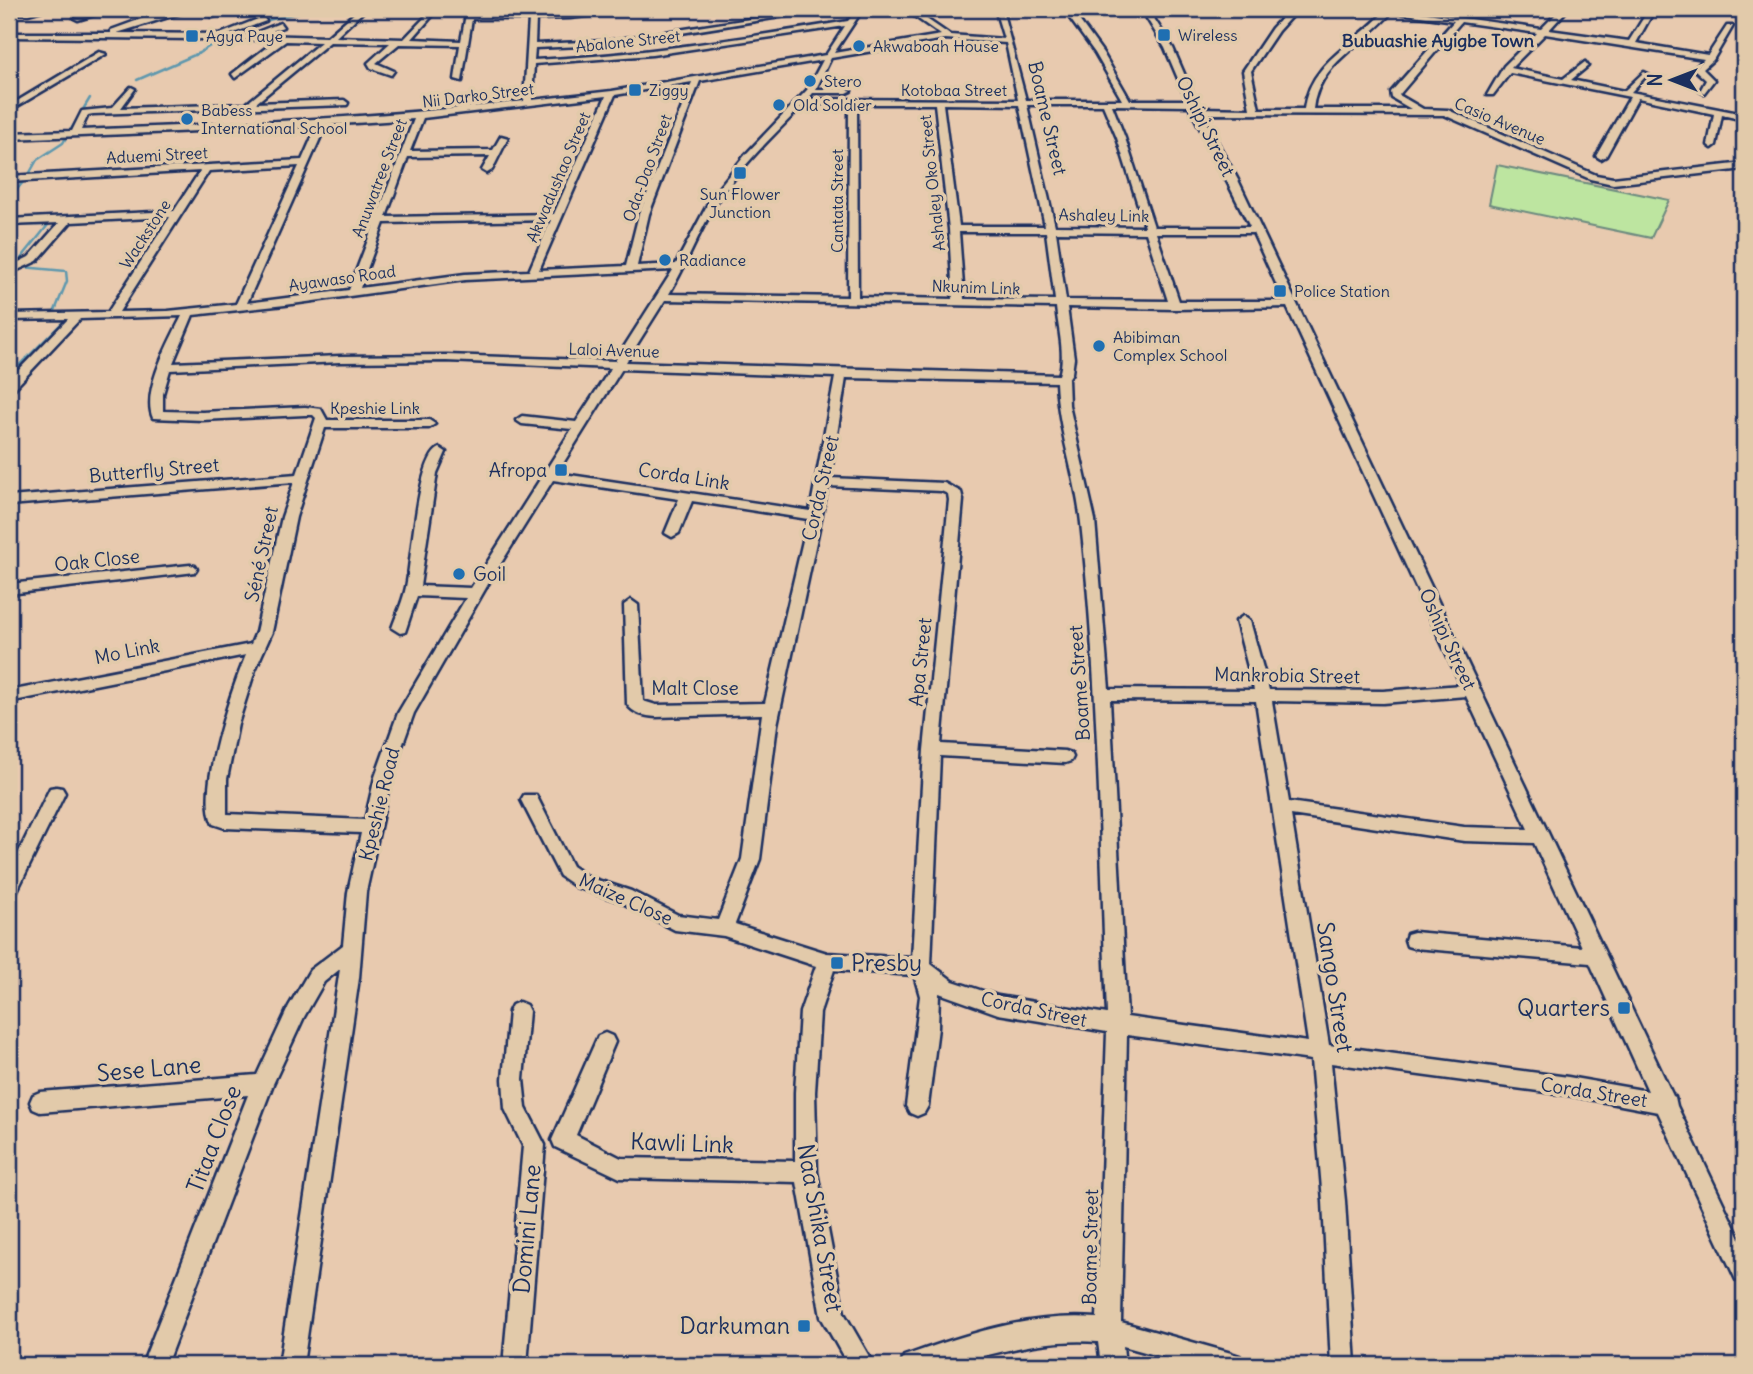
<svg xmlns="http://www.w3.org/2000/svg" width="1753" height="1374" font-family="Delius,sans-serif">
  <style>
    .green { fill: #bde5a0; stroke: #6c8a7f; stroke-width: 2 }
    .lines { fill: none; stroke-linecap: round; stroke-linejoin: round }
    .stream-far1 { stroke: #5f98ae; stroke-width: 2.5 }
    .stream { stroke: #5f98ae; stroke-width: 3.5 }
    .minor-casing { stroke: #1b2f5e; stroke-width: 5 }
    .minor { fill: #e2caaa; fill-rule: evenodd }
    .poi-dot { fill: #1f6fb2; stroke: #e2caaa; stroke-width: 2.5 }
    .labels { text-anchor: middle; stroke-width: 7; stroke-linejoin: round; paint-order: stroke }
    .far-poi-label { font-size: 16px; fill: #1b2f5e; stroke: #e2caaa; text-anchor: start }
    .far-street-label { font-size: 16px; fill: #1b2f5e; stroke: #e2caaa }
    .far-neighbourhood-label { font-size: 18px; font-weight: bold; fill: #1b2f5e; stroke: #e2caaa }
    .street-label { font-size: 19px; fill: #1b2f5e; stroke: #e2caaa }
    .poi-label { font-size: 19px; fill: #1b2f5e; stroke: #e2caaa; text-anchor: end }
    .near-poi-label { font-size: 23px; fill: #1b2f5e; stroke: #e2caaa; text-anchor: end }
    .near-street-label { font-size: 23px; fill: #1b2f5e; stroke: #e2caaa }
  </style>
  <rect width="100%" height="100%" fill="#e8caaf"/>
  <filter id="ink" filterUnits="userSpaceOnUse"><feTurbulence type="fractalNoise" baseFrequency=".0143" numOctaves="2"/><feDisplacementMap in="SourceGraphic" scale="14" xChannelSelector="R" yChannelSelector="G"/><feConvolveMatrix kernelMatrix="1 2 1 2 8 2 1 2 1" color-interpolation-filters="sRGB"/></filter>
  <g filter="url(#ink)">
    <path class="green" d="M1497 165 1669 200 1651 238 1489 204Z"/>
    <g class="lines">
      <g class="stream-far1">
        <path d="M261 22 311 9"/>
        <path d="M137 80 199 53 221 39"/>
        <path d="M70 131 90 98"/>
        <path d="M28 176 37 160 63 143 67 136"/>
        <path d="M9 199 24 181"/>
        <path d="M9 225H48L19 261 22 267 66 271 67 281 54 313"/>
        <path d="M23 362 61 324"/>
      </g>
      <path class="stream" d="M9 376 25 360"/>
      <g class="minor-casing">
        <g id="minor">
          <path d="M9 9H46L28 14 9 13Z"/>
          <path d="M102 9H113L78 20 74 18Z"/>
          <path d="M182 9H194L117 33 220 34 263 17 266 21 228 35H250L280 23 283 27 261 35 327 37 359 9H366L336 37 404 39 430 12 434 14 412 39 461 41 467 9H473V15L529 14 530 9H536V14L644 9 570 18 536 19 535 44 607 41 814 9H830L607 45 535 48 534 60C640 55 744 38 848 21L857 9H863L834 53 941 35 904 9H912L950 35 1004 39 995 9H1002L1026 100H1122L1095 53 1063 9H1071L1103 53 1130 100H1187L1165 48 1141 9H1148L1173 48 1199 108 1250 109 1243 71 1272 28 1290 9H1298L1278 31 1251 71 1259 109H1304C1310 61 1356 44 1385 11L1381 9H1398L1541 29 1561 9H1568L1549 30 1629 41 1649 9H1655L1636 43 1708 55 1727 26H1733L1713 60 1703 69 1714 80 1704 93 1700 91 1706 80 1694 69 1704 59 1545 34 1511 68 1563 79 1585 62 1588 66 1571 80 1624 91 1644 72 1648 74 1631 92 1744 114V120L1722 115 1716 145 1712 148 1708 145 1714 114 1638 98 1606 156 1601 159 1596 156 1630 97 1510 73 1493 95H1487L1504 66 1537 33 1461 22 1399 95 1423 109 1448 110 1596 175 1613 178 1744 163V169L1613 184 1590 179 1444 115 1202 114 1238 180 1673 1096 1675 1097 1677 1106 1744 1247V1283L1736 1280 1658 1112 1568 1095 1331 1063 1345 1201 1355 1365H1331L1323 1201 1311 1060 1127 1035 1121 1322 1231 1353 1240 1356 1243 1365H1192L1123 1346 1125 1365H1101L1098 1342C1043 1338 1002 1352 950 1364 935 1368 916 1365 901 1365L904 1356 913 1353C973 1332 1033 1313 1097 1318L1107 1032 998 1014 939 993 938 1028 928 1106 924 1113 917 1116 910 1113 906 1106 920 996 914 975 834 970 820 1012 815 1092 817 1172 844 1313 874 1365H848L821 1317 797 1182 620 1178 555 1147 552 1140 598 1036 605 1033 612 1036 615 1042 576 1135 621 1158 795 1161V1092L800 1012 816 966 724 936 675 930 619 901 576 887 560 876 521 800 524 795H536L572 866 588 877 631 891 678 915 718 920 742 859 762 714 656 717C645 716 633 714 627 704L624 605 631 600 638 605 643 701 656 705 765 703 808 519 692 501 679 533 672 537 665 533 679 499 553 480 491 579 414 713 391 777 366 892 359 978 303 1365H279L340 969 324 982 304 1017 273 1084 166 1365H142L248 1095 40 1112 33 1109 30 1102 33 1095 40 1092 257 1075 289 1006 310 970 343 945 348 892 361 833 225 828 213 824C196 791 232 689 246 655L9 702V691L251 644 256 632 282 517 294 482 9 505V497L297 474 316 418 313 415H305L202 420 153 418C141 392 170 340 182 316L80 319 13 390 9 391V380L68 319 9 320V314L108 312 170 217 71 222 37 261 9 274V267L29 257 59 223 9 225V219L174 211 200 171 9 182V176L302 160 317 126 9 139V133L72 131 82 111 112 108 131 87 135 89 121 108 246 104 321 42 286 41 235 78 232 74 276 40 9 37V33H111V30L152 15ZM1392 12 1454 21 1391 92 1392 98 1411 109H1313C1318 63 1364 45 1392 12ZM472 19H529L524 101C376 118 229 124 81 130L88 115 93 114 347 105 348 103 344 100 256 103 330 42 390 43 368 63 371 68 391 75 394 71 376 63 399 44 460 45 455 79 462 81ZM845 26 826 55 612 91 532 100 534 64 652 55ZM945 39 1006 43 1018 100 808 99 813 93H847L851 91 847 89H816L831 58ZM823 60 807 90 746 154 712 196 676 264 637 266 649 214 700 81ZM692 82 639 214 626 266 539 270 615 95ZM606 96 554 214 386 217 408 157 490 156 482 170 487 173 492 170 508 138 501 136 493 150 410 151 423 118ZM804 104H849L848 297 669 294C688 263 700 227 720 198 744 163 775 134 804 104ZM857 104H935L949 229 953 299 858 297ZM943 104 1019 105 1045 226H959ZM1027 105H1103L1117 138 1145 227 1055 226ZM1112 105 1189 106 1250 227H1154L1125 138ZM414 119 349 290 247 303 326 125ZM299 166 236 304 168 311 119 312 209 171ZM551 220 529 271 465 274 360 288 384 223ZM959 232H1046L1055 300 964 299ZM1056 232 1146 233 1168 301 1066 300ZM1156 233H1253L1284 301H1179ZM673 270 615 361 446 355 340 356 173 363 193 315 285 305 465 280ZM665 300 1056 307C1058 328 1066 355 1059 375L626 362ZM1067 307 1175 309 1287 307 1461 685 1383 691 1269 690 1250 621 1243 616 1236 621 1254 690 1109 689 1095 520 1069 405 1068 379 1072 373 1074 358ZM446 361 611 368 576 422 522 416 516 420 522 424 572 429 471 588 420 586 437 473 446 452 440 448C417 456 412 561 406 587 403 601 397 614 392 628L400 633 405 632 417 596 466 598 398 713 375 777 365 820 227 814V779L238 724 255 670 272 632 296 517 325 428H429L435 424 429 420H327L321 409 305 407 202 412 163 411V394L170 370 340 362ZM622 369 835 377 810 511 557 473ZM846 378 1056 382C1058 430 1076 475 1081 523 1099 686 1100 851 1107 1014L998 996 953 981 931 964 940 756 1065 763 1071 761 1073 757 1071 753 1065 751 941 744 963 500 961 492 944 483 830 478ZM828 486 941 491 948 494 949 500 924 750 912 958 827 953 735 924 760 859 777 725ZM1466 696 1528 829 1464 827 1289 802 1272 701 1383 703ZM1110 700 1256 701 1308 1042 1127 1017ZM1291 815 1464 841 1534 843 1582 947 1414 932 1407 934 1405 940 1407 946 1414 948 1590 963 1648 1091 1568 1077 1329 1045Z"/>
          <path d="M225 9H236L213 17 209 15Z"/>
          <path d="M99 52 106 54 9 111V106Z"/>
          <path d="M1743 248H1744V255L1738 251Z"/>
          <path d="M190 565 195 566 197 569 195 572 9 594V584Z"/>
          <path d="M56 787 62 788 65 793 15 895 9 897V872L50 788Z"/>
          <path d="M519 1002 526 1005 529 1011 523 1079 526 1108 545 1145 527 1365H503L523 1146 505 1109 503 1079 509 1011 512 1005Z"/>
        </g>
      </g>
      <use href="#minor" class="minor"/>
    </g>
  </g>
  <g class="poi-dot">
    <rect x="1157" y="28" width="14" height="14" rx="3.5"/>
    <rect x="185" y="29" width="14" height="14" rx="3.5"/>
    <circle cx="859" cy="46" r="7"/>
    <circle cx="810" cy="81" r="7"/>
    <rect x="628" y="83" width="14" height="14" rx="3.5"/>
    <circle cx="779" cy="105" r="7"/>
    <circle cx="187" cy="119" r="7"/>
    <rect x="733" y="166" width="14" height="14" rx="3.5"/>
    <circle cx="665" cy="260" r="7"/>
    <rect x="1273" y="284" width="14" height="14" rx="3.5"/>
    <circle cx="1099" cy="346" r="7"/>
    <rect x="554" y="463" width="14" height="14" rx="3.5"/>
    <circle cx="459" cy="574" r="7"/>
    <rect x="830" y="956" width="14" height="14" rx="3.5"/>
    <rect x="1617" y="1001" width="14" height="14" rx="3.5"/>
    <rect x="797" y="1319" width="14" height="14" rx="3.5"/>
  </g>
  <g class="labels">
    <g class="far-poi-label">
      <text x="1178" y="41">Wireless</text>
      <text x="206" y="42">Agya Paye</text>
      <text x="873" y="52">Akwaboah House</text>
      <text x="824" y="87">Stero</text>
      <text x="649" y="96">Ziggy</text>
      <text x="793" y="111">Old Soldier</text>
      <text x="201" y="116">Babess<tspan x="201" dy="18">International School</tspan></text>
      <text x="740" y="200" text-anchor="middle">Sun Flower<tspan x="740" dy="18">Junction</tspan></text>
      <text x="679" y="266">Radiance</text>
      <text x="1294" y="297">Police Station</text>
      <text x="1113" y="343">Abibiman<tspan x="1113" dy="18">Complex School</tspan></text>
    </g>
    <g class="far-street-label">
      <text transform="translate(628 41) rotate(-6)" y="6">Abalone Street</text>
      <text x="954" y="96">Kotobaa Street</text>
      <text transform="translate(478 95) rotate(-7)" y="6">Nii Darko Street</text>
      <text transform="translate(1500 121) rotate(23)" y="6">Casio Avenue</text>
      <text transform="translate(157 155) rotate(-3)" y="6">Aduemi Street</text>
      <text transform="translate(647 168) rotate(-70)" y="6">Oda-Dao Street</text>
      <text transform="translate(558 177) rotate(-67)" y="6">Akwadushao Street</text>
      <text transform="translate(379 178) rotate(-69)" y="6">Anuwatree Street</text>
      <text transform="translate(932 183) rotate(-96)" y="6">Ashaley Oko Street</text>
      <text transform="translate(837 201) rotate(-90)" y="6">Cantata Street</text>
      <text transform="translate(1104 215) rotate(1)" y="6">Ashaley Link</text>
      <text transform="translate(145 234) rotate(-57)" y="6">Wackstone</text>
      <text transform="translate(342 278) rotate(-8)" y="6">Ayawaso Road</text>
      <text transform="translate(976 287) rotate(2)" y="6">Nkunim Link</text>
      <text transform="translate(614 350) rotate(2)" y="6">Laloi Avenue</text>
      <text x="375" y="414">Kpeshie Link</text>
    </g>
    <g class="far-neighbourhood-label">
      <text x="1438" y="47">Bubuashie Ayigbe Town</text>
    </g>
    <g class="street-label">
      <text transform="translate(1048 118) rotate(77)" y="7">Boame Street</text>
      <text transform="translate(1206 126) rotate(64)" y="7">Oshipi Street</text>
      <text transform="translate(154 470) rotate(-5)" y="7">Butterfly Street</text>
      <text transform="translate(684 476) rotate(9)" y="7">Corda Link</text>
      <text transform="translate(820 488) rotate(-77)" y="7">Corda Street</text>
      <text transform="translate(261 554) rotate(-78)" y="7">Séné Street</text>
      <text transform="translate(97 560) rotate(-6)" y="7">Oak Close</text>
      <text transform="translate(1448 639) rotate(65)" y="7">Oshipi Street</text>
      <text transform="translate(127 651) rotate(-11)" y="7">Mo Link</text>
      <text transform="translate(920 662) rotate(-84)" y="7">Apa Street</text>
      <text transform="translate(1287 675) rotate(1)" y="7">Mankrobia Street</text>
      <text transform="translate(1079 683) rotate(-94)" y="7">Boame Street</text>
      <text x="695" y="695">Malt Close</text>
      <text transform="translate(379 804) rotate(-76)" y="7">Kpeshie Road</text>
      <text transform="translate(626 899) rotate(24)" y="7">Maize Close</text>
      <text transform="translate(1034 1009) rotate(12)" y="7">Corda Street</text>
      <text transform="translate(1594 1092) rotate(9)" y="7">Corda Street</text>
      <text transform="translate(1090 1247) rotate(-89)" y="7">Boame Street</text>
    </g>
    <g class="poi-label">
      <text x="547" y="477">Afropa</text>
      <text x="473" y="581" text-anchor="start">Goil</text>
    </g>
    <g class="near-poi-label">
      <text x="851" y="971" text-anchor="start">Presby</text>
      <text x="1610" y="1016">Quarters</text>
      <text x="790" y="1334">Darkuman</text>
    </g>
    <g class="near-street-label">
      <text transform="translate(1335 987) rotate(81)" y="8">Sango Street</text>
      <text transform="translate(149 1069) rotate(-5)" y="8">Sese Lane</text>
      <text transform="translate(214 1139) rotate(-69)" y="8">Titaa Close</text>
      <text transform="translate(682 1143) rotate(2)" y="8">Kawli Link</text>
      <text transform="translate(820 1228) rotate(80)" y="8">Naa Shika Street</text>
      <text transform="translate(527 1229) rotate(-85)" y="8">Domini Lane</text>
    </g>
  </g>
  <rect width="1753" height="1374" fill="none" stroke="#e2caaa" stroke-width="35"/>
  <rect x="18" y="18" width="1718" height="1339" fill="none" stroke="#1b2f5e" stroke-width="2.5" filter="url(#ink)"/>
  <g transform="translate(1672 80) rotate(270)" stroke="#e2caaa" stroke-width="5" paint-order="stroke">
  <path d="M0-5L12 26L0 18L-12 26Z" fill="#1b2f5e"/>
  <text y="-10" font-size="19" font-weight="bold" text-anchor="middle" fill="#1b2f5e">N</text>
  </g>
</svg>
